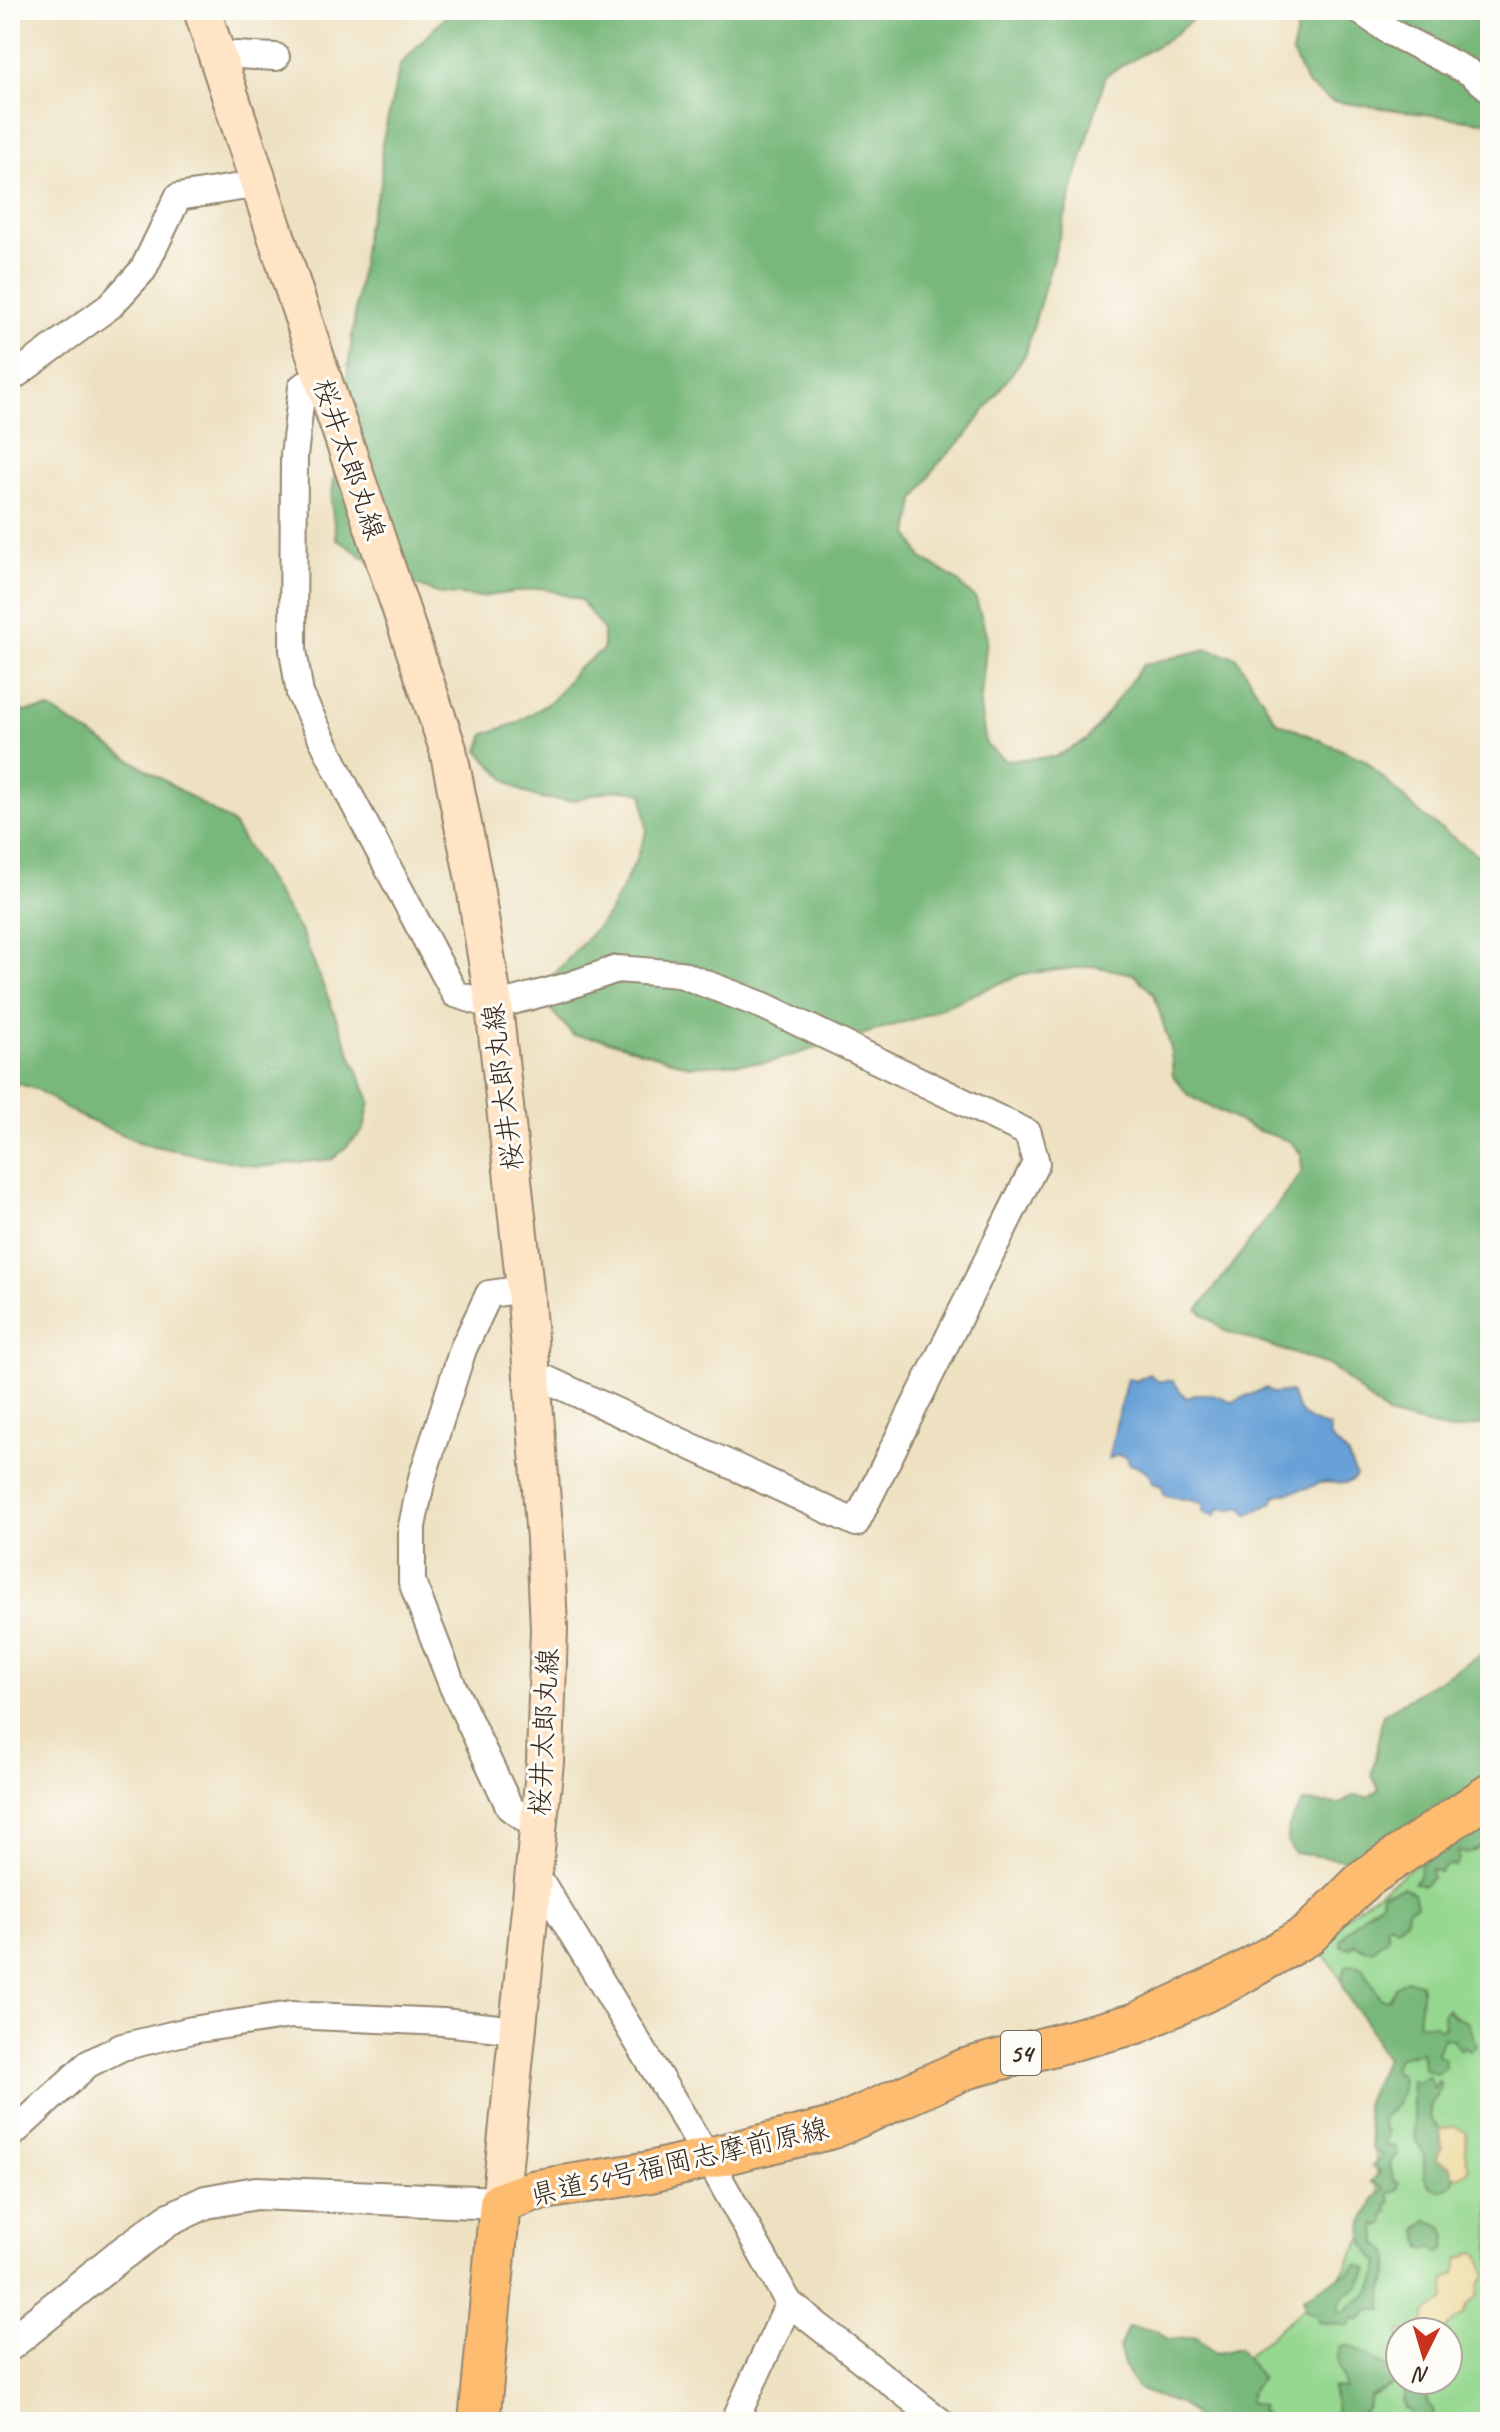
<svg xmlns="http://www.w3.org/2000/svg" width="1500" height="2432" font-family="Caveat,'Klee One',sans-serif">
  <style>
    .green { fill: #96d890; stroke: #688157; stroke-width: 2; fill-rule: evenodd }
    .forest { fill: #78b87a; stroke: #5a714c; stroke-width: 2 }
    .sand { fill: #eeda9e; stroke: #94825e; stroke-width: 2 }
    .water { fill: #68a1d7; stroke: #52667a; stroke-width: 2 }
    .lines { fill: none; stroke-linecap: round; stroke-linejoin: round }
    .minor-casing { stroke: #948670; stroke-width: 30 }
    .tertiary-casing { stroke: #948670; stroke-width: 36 }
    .secondary-casing { stroke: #948670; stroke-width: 40 }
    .primary-casing { stroke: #948670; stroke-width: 44 }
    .minor { stroke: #fff; stroke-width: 26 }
    .tertiary { stroke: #fff; stroke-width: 32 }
    .secondary { stroke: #ffe4c6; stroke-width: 36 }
    .primary { stroke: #febc70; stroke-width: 40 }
    .labels { text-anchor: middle; stroke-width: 6; stroke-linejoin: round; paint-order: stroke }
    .shield { fill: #fdfcf7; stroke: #75695f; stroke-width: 2 }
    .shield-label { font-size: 26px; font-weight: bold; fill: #3b2a1e }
    .street-label { font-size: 28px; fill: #3b2a1e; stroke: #fdfcf7 }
  </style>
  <rect width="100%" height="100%" fill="#fdfcf7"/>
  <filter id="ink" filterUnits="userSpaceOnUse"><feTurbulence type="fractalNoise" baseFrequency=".0125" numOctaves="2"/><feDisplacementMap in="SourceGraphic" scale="16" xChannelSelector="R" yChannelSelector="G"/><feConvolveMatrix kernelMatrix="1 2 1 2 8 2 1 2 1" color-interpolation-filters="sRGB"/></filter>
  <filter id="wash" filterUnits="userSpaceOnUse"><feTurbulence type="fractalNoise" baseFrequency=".006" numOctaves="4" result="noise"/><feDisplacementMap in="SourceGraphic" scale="32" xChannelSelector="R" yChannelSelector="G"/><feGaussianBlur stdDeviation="1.8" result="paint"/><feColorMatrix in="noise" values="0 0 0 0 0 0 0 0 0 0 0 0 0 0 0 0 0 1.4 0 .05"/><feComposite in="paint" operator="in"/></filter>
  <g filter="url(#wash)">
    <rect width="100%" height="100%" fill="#eee1c1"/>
    <path class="green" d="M1490 1810V2422H1224L1237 2364 1339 2278 1379 2210 1372 2102 1395 2055 1314 1940ZM1400 2332H1448V2380H1400Z"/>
    <g class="forest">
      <path d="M451 10H1204L1170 38 1106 75 1025 355 967 435 936 466 915 500 909 534 922 558 955 579 976 599 987 637 980 707 986 745 1005 760 1055 757 1087 740 1143 665 1207 649 1236 657 1276 721 1365 760 1419 813 1490 864V1423L1451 1431 1387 1415 1331 1366 1225 1331 1198 1310 1302 1172 1301 1154 1290 1141 1256 1130 1189 1096 1173 1076 1171 1049 1154 994 1133 974 1094 966 1022 974 917 1018 770 1062 689 1066 602 1039 573 1035 546 1004 551 978 608 915 636 860 647 831 643 793C616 786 601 792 575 800 567 802 558 800 550 799 516 796 501 775 479 751L485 734 517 723 554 699 576 670 603 650V630L581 600 542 588 480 597 436 593 382 570 336 538 331 502 366 228 381 183 382 144 400 65Z"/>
      <path d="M1314 10H1490V123L1331 101 1307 84 1292 53 1299 23Z"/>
      <path d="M50 709 232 823 302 934 370 1101 364 1130 333 1159 258 1167 144 1144 79 1116 36 1089 10 1081V713Z"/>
      <path d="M1490 1649V1805L1362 1862 1294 1853C1279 1833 1292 1820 1303 1802L1340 1804 1355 1795 1368 1797 1379 1790 1372 1775 1383 1714Z"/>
      <path d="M1484 1821H1490V1838H1485L1484 1845C1473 1851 1471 1857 1458 1851L1459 1859 1455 1867 1447 1865 1440 1872 1431 1869 1432 1878 1424 1885 1414 1883 1419 1875 1420 1865 1466 1832 1479 1831Z"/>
      <path d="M1403 1887 1414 1893 1417 1904 1408 1909 1407 1918 1397 1928 1390 1923 1386 1927 1388 1936 1374 1949 1367 1950 1354 1944 1351 1948 1341 1946 1340 1941C1348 1929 1368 1908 1381 1902L1382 1893Z"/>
      <path d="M1356 1965 1363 1969 1381 1999H1389L1397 1986 1406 1980 1420 1983C1424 1998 1417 2009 1419 2024H1435L1439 2029 1445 2027 1443 2014 1447 2009 1452 2015 1467 2021 1476 2046 1469 2051 1464 2046 1460 2050 1452 2040 1443 2038 1437 2053 1445 2059V2068L1436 2074 1424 2069 1421 2052 1399 2057 1393 2068 1396 2074 1400 2073C1406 2093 1398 2106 1382 2118L1384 2129 1388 2131 1385 2143 1389 2147 1394 2146 1397 2155 1390 2163 1393 2180 1399 2183 1397 2191 1389 2193 1391 2203 1387 2206 1389 2212 1385 2214 1384 2223 1381 2226 1376 2224 1377 2244C1380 2247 1385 2249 1388 2252 1396 2261 1378 2295 1383 2310H1370L1359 2320 1353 2318 1348 2326 1319 2322 1315 2314 1307 2312 1303 2298 1350 2271 1356 2265 1368 2269 1359 2287C1347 2292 1339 2298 1338 2312L1347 2310C1352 2300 1359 2303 1367 2295 1376 2287 1377 2275 1380 2263 1368 2254 1360 2239 1363 2223 1365 2214 1372 2209 1373 2199L1384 2189 1371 2182 1380 2172 1372 2166 1383 2156 1372 2150 1365 2104 1386 2058C1374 2046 1375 2038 1367 2024 1356 2006 1334 1990 1346 1966Z"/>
      <path d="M1428 2076 1434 2088 1438 2081 1441 2086C1437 2095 1428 2105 1430 2115 1431 2125 1440 2126 1444 2134 1453 2153 1467 2185 1439 2191L1429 2185 1424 2176V2155L1415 2138 1411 2080 1418 2082Z"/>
      <path d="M1428 2220 1443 2227 1447 2236 1445 2248 1439 2252 1432 2247 1427 2250 1422 2248 1418 2229Z"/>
      <path d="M1128 2327 1156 2330 1166 2340 1197 2337 1215 2354 1239 2348 1261 2378 1252 2390 1249 2402 1262 2406 1260 2411 1264 2413 1268 2422H1257L1255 2419 1250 2422H1197C1186 2396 1151 2402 1134 2384 1126 2375 1123 2359 1119 2348Z"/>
      <path d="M1352 2346C1364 2356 1382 2365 1396 2370L1399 2377 1395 2384 1370 2396 1368 2407 1359 2419 1343 2420 1337 2414 1332 2388 1345 2389C1343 2372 1334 2366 1340 2347Z"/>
      <path d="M1408 2380H1427V2403L1434 2409 1433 2422H1410V2411L1405 2408 1403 2401Z"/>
    </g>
    <g class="sand">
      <path d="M1455 2126 1467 2133 1465 2151 1469 2170 1460 2177 1453 2175 1451 2167 1438 2161 1437 2157 1442 2147 1440 2130Z"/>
      <path d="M1473 2252 1478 2253 1486 2274 1479 2285 1478 2296 1467 2306 1464 2314 1442 2331 1430 2332 1423 2325 1426 2312C1451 2298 1444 2303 1446 2278L1456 2273 1458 2260Z"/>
    </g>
    <path class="water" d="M1149 1374 1158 1381H1173L1186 1398C1204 1391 1216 1394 1233 1402L1266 1388 1271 1393 1291 1392C1297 1414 1307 1422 1329 1427L1330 1437 1347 1454 1356 1476C1344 1490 1334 1479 1320 1483 1315 1484 1312 1487 1307 1488 1296 1491 1286 1492 1275 1496L1272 1503 1248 1515 1241 1507 1229 1510 1219 1508 1215 1516 1203 1512V1503L1164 1495 1162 1486 1152 1483C1149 1470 1142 1467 1129 1464L1127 1457 1118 1455 1108 1459 1127 1378 1136 1381Z"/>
  </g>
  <g filter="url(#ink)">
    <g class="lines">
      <g class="minor-casing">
        <g id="minor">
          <path d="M1359 10 1392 33 1469 72 1490 89"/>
          <path d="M216 54 276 57"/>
          <path d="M322 376 302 387 294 456 293 650 300 694 350 796 455 994 494 1006 565 987 617 969 680 974 764 1006 1028 1133 1036 1163 856 1523 531 1372"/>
          <path d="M10 379 110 306 143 270 178 197 259 184"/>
          <path d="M525 1289 489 1294 463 1349 422 1478 412 1526V1582L453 1687 510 1808 538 1828"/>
          <path d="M534 1884 544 1887 708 2158 789 2303 941 2422"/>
          <path d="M10 2136 88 2064 122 2047 192 2030 291 2015 443 2022 517 2030"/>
          <path d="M734 2422 789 2303"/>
        </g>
      </g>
      <g class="tertiary-casing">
        <path id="tertiary" d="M10 2344 119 2256 168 2220 206 2202 256 2193 500 2203"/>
      </g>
      <g class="secondary-casing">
        <path id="secondary" d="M202 10 322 376 448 749 474 880 494 1006 525 1289 545 1539 549 1628 545 1762 500 2203"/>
      </g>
      <g class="primary-casing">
        <path id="primary" d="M479 2422 500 2203 532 2191 650 2172 833 2128 965 2069 1137 2023 1228 1981 1308 1935 1366 1878 1490 1794"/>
      </g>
      <use href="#minor" class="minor"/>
      <use href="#tertiary" class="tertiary"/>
      <use href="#secondary" class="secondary"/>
      <use href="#primary" class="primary"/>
    </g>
  </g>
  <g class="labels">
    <rect class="shield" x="1001" y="2031" width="40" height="44" rx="6"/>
    <g class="shield-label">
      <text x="1021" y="2062">54</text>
    </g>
    <g class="street-label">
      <text transform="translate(350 459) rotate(71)" y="10">桜井太郎丸線</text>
      <text transform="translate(502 1087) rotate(-97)" y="10">桜井太郎丸線</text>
      <text transform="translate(543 1732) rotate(-87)" y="10">桜井太郎丸線</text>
      <text transform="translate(679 2161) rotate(-13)" y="10">県道54号福岡志摩前原線</text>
    </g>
  </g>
  <rect width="1500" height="2432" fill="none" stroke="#fdfcf7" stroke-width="40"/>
  <g transform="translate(1424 2356) rotate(185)"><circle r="38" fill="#fdfcf7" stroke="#afa8a0" stroke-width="2"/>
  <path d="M0-6L14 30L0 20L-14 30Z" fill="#c8321e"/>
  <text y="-12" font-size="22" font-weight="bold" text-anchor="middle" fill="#3b2a1e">N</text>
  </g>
</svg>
